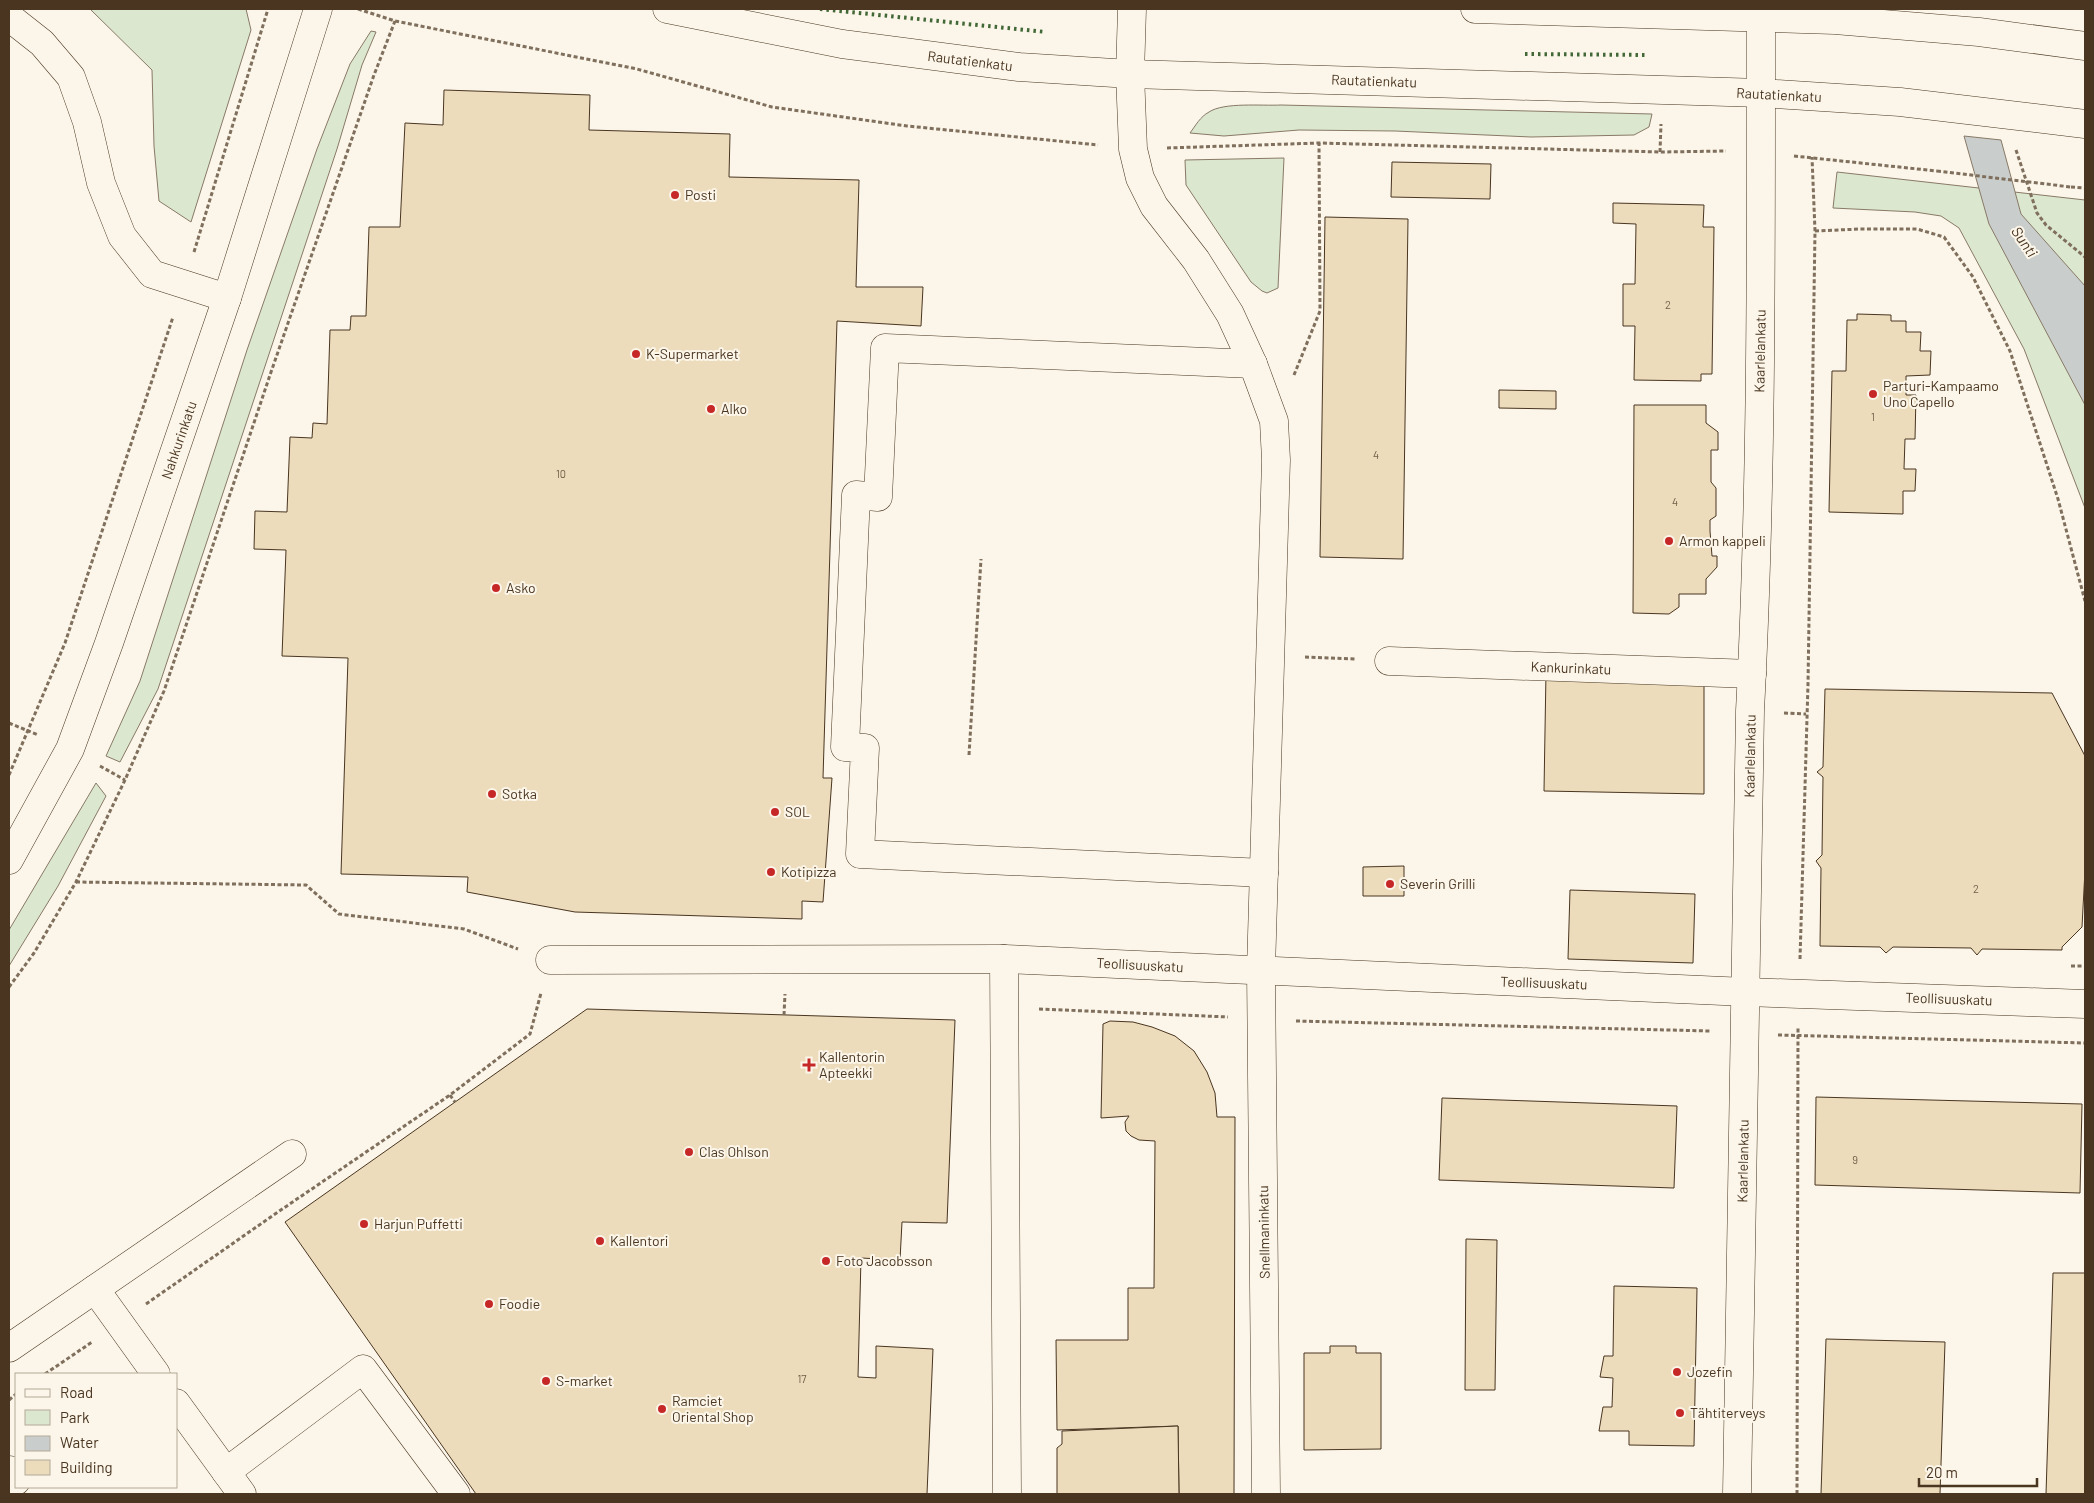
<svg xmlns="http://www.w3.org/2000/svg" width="2094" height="1503" font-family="Barlow,sans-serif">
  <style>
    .green { fill: #dce7d0; stroke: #887966 }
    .water { fill: #c9cecd; stroke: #887966 }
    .building { fill: #ecdcbc; stroke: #4a3520 }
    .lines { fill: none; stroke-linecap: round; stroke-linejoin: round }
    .minor-casing { stroke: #4a3520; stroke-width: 29 }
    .major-casing { stroke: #4a3520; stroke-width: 29 }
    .path { stroke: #7f6f5c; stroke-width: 3; stroke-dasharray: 4 2.5; stroke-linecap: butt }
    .minor { stroke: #fbf6e9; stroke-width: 28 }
    .major { stroke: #fbf6e9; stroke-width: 28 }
    .path-bridge { stroke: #7f6f5c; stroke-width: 3; stroke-dasharray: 4 2.5; stroke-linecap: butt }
    .hedge { stroke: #436837; stroke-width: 4; stroke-dasharray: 2.5 4; stroke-linecap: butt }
    .poi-dot { fill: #c62828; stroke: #fbf6e9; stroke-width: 2 }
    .labels { text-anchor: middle; stroke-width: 4; stroke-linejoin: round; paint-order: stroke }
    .number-label { font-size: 11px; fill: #725f47 }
    .street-label { font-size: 14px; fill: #4a3520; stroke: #fbf6e9 }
    .poi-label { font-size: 14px; fill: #4a3520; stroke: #fbf6e9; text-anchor: start }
    .water-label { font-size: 15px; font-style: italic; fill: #4a3520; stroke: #fbf6e9 }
  </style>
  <rect width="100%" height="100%" fill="#fbf6e9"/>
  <g class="green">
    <path d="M90 9H246L251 30 191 222 159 201 154 146 152 70Z"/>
    <path d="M371 31 376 32 362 65 337 149 158 689 120 762 106 756 140 681 247 350 317 149 350 64Z"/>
    <path d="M1281 105 1652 114 1649 127 1634 135 1531 137 1395 131 1299 130 1224 136 1190 133C1196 125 1200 117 1209 112 1224 102 1262 106 1281 105Z"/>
    <path d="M1284 158 1278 288 1267 293 1262 291 1251 282 1186 185 1185 160Z"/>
    <path d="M1837 172 2085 200V508L2024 349 1959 228 1941 216 1915 212 1833 208Z"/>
    <path d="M96 783 106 796 58 886 9 966V930Z"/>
  </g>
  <path class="water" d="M1964 136 2001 140 2021 214 2085 286V405L1989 224Z"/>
  <g class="building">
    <path d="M444 90 590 95 589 130 730 134 729 177 859 180 856 287H923L921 326 837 321 823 778H832L823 902 802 901V919L575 912 467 892 468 877 341 874 348 658 282 656 286 550 254 549 255 511 287 512 290 437 312 438 313 423 327 424 330 330H350L351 316H366L369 227H400L405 123 443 125Z"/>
    <path d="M1392 162 1491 164 1490 199 1391 197Z"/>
    <path d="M1613 203 1704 205 1703 227H1714L1712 374H1701V381L1634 380 1635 326H1623V284H1635L1636 224 1613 223Z"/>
    <path d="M1325 217 1408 219 1403 559 1320 557Z"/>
    <path d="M1857 314 1891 315V321H1906V332H1921L1920 351H1931L1930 375 1906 376V395H1916L1915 439H1905L1904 469H1916L1915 491H1903V514L1829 512 1832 371H1846L1847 320H1857Z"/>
    <path d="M1499 390 1556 391V409L1499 408Z"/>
    <path d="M1634 405H1706V423L1718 432V450H1711V482L1716 488V516L1710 520V531L1712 556H1717V567L1706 579V594H1679V607L1669 614 1633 613Z"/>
    <path d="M1546 672 1704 675V794L1544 791Z"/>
    <path d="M1825 689 2052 693 2085 756V870L2082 927 2062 947V950L1982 949 1977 955 1971 948 1893 947 1886 953 1880 947 1820 946 1821 868 1816 861 1822 855 1823 777 1817 772 1823 767Z"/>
    <path d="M1404 866V896H1363V867Z"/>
    <path d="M1570 890 1695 894 1693 963 1568 959Z"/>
    <path d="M587 1009 955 1020 947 1223 902 1222 900 1260 861 1258 858 1377 876 1378V1346L933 1349 927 1494H476L285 1222Z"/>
    <path d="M1110 1021 1133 1022 1152 1027 1175 1036 1194 1051 1207 1072 1215 1093 1217 1117H1235L1234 1494H1179L1178 1426 1057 1430 1056 1340H1128V1288H1154L1155 1141 1139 1140 1131 1136 1126 1131 1125 1122 1129 1116 1101 1118 1103 1024Z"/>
    <path d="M1816 1097 2082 1104 2080 1193 1815 1185Z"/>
    <path d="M1442 1098 1677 1106 1674 1188 1439 1180Z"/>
    <path d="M1466 1239 1497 1240 1495 1390H1465Z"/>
    <path d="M2053 1273H2085V1494H2046Z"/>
    <path d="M1614 1286 1697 1288 1694 1446 1629 1445V1431H1599L1603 1407H1612L1613 1378 1600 1377 1604 1356H1613Z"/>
    <path d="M1826 1339 1945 1342 1940 1494H1821Z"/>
    <path d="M1330 1346H1356V1353H1381V1449L1304 1450V1353H1330Z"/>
    <path d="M1178 1426 1179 1494H1057V1448L1062 1444V1431Z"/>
  </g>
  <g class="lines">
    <g class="minor-casing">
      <g id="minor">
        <path d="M1132 9 1130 74 1133 149 1140 178 1154 206 1196 260 1230 314 1253 364 1274 421 1276 460 1261 970 1266 1494"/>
        <path d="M9 17 42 43 71 77 87 122 101 183 122 236 152 274 227 298"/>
        <path d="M1253 364 885 348 878 497 856 495 845 747 865 748 860 854 1264 873"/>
        <path d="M1389 661 1752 674"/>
        <path d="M1004 959 1007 1494"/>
        <path d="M550 960 1004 959 1746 992 2085 1004"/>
        <path d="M95 1289 156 1374"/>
        <path d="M9 1348 292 1154"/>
        <path d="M176 1403 242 1494"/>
        <path d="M9 1470 16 1481"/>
        <path d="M226 1472 363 1369 456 1494"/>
      </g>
    </g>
    <g class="major-casing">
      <g id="major">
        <path d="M667 9 842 44 1019 67 1130 74 1761 93 1900 102 2085 124"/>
        <path d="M1475 9 1835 20 1979 32 2085 46"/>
        <path d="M9 860 70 749 109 643 227 298 318 9"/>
        <path d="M1737 1494 1750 711C1762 480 1761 249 1761 18"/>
      </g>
    </g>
    <g class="path">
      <path d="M358 9 395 21 637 69 772 107 907 126 1098 145"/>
      <path d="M1167 148 1319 143 1660 152 1726 151"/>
      <path d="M2016 150 2037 213 2046 225 2085 257"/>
      <path d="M1660 152 1661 124"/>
      <path d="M1794 156 1937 171"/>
      <path d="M2071 187 2085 188"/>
      <path d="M1815 231 1860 229H1917L1944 237 1973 277 2010 351 2058 499 2085 601"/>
      <path d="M194 252 268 9"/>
      <path d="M1294 375 1320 311 1319 143"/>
      <path d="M1305 657 1356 659"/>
      <path d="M1784 713 1806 714"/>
      <path d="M9 723 38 735"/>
      <path d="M969 755 981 559"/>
      <path d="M100 766 125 780"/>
      <path d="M9 775 65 643 173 317"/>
      <path d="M76 882 306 885 339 914 464 929 518 949"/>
      <path d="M1800 959 1808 684 1815 231 1812 157"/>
      <path d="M2071 966H2085"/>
      <path d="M9 987 34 953 76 882 125 780 164 691 270 375 374 75 395 21"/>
      <path d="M1039 1009 1228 1017"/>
      <path d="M784 1015 785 994"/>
      <path d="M1296 1021 1710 1031"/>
      <path d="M1778 1035 2085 1043"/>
      <path d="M450 1095 455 1102"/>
      <path d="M146 1304 275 1214 450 1095 530 1034 541 993"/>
      <path d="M45 1374 92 1342"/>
      <path d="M9 1400 16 1394"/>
      <path d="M1797 1494 1798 1027"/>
    </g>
    <use href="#minor" class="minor"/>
    <use href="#major" class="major"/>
    <path class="path-bridge" d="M1937 171 2071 187"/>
    <g class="hedge">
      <path d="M820 9 1046 32"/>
      <path d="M1525 54 1648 55"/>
    </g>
  </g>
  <g class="poi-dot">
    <circle cx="675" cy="195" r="5"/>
    <circle cx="636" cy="354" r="5"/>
    <circle cx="1873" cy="394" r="5"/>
    <circle cx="711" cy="409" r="5"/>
    <circle cx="1669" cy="541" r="5"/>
    <circle cx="496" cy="588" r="5"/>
    <circle cx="492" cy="794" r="5"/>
    <circle cx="775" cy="812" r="5"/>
    <circle cx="771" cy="872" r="5"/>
    <circle cx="1390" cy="884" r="5"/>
    <path d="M806.5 1057.5h5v5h5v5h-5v5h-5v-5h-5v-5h5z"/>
    <circle cx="689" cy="1152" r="5"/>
    <circle cx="364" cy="1224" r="5"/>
    <circle cx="600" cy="1241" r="5"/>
    <circle cx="826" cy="1261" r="5"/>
    <circle cx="489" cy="1304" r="5"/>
    <circle cx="1677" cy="1372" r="5"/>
    <circle cx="546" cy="1381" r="5"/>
    <circle cx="662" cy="1409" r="5"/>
    <circle cx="1680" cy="1413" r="5"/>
  </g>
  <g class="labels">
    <g class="number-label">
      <text x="1668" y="309">2</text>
      <text x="1873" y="421">1</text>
      <text x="1376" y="459">4</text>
      <text x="561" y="478">10</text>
      <text x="1675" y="506">4</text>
      <text x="1976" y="893">2</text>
      <text x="1855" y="1164">9</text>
      <text x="802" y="1383">17</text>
    </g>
    <g class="street-label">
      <text transform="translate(970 61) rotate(7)" y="5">Rautatienkatu</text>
      <text transform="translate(1374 81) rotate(2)" y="5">Rautatienkatu</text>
      <text transform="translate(1779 95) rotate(3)" y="5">Rautatienkatu</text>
      <text transform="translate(1760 351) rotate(-89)" y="5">Kaarlelankatu</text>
      <text transform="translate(179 440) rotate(-71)" y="5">Nahkurinkatu</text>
      <text transform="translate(1571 668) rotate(2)" y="5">Kankurinkatu</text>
      <text transform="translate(1750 756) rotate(-89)" y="5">Kaarlelankatu</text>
      <text transform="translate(1140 965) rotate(3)" y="5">Teollisuuskatu</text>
      <text transform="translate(1544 983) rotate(2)" y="5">Teollisuuskatu</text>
      <text transform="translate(1949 999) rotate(2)" y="5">Teollisuuskatu</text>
      <text transform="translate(1743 1161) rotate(-89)" y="5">Kaarlelankatu</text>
      <text transform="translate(1264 1232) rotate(-91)" y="5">Snellmaninkatu</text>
    </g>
    <g class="poi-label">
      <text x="685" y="200">Posti</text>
      <text x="646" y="359">K-Supermarket</text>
      <text x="1883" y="391">Parturi-Kampaamo<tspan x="1883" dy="16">Uno Capello</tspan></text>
      <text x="721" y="414">Alko</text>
      <text x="1679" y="546">Armon kappeli</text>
      <text x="506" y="593">Asko</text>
      <text x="502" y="799">Sotka</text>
      <text x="785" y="817">SOL</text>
      <text x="781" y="877">Kotipizza</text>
      <text x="1400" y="889">Severin Grilli</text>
      <text x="819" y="1062">Kallentorin<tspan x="819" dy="16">Apteekki</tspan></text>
      <text x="699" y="1157">Clas Ohlson</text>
      <text x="374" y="1229">Harjun Puffetti</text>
      <text x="610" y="1246">Kallentori</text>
      <text x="836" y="1266">Foto Jacobsson</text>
      <text x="499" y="1309">Foodie</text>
      <text x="1687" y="1377">Jozefin</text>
      <text x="556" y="1386">S-market</text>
      <text x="672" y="1406">Ramciet<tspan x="672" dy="16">Oriental Shop</tspan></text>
      <text x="1690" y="1418">Tähtiterveys</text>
    </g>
    <g class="water-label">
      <text transform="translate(2024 242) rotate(55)" y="5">Sunti</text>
    </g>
  </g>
  <rect width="2094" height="1503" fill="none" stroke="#4a3520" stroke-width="20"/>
  <rect x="15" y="1373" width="162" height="115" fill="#fbf6e9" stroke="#b4a999"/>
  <rect x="25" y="1389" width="25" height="8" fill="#fbf6e9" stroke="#b4a999"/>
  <text x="60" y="1398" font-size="15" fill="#4a3520">Road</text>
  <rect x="25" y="1410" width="25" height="15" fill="#dce7d0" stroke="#b4a999"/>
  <text x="60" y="1423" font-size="15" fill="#4a3520">Park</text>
  <rect x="25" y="1436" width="25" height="15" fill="#c9cecd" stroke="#b4a999"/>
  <text x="60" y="1448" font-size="15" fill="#4a3520">Water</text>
  <rect x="25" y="1460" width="25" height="15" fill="#ecdcbc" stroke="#b4a999"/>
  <text x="60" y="1473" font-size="15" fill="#4a3520">Building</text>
  <path d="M1919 1478v8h118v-8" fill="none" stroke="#4a3520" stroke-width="2.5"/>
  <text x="1926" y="1478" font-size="15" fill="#4a3520" stroke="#fbf6e9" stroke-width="4" paint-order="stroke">20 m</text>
</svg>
